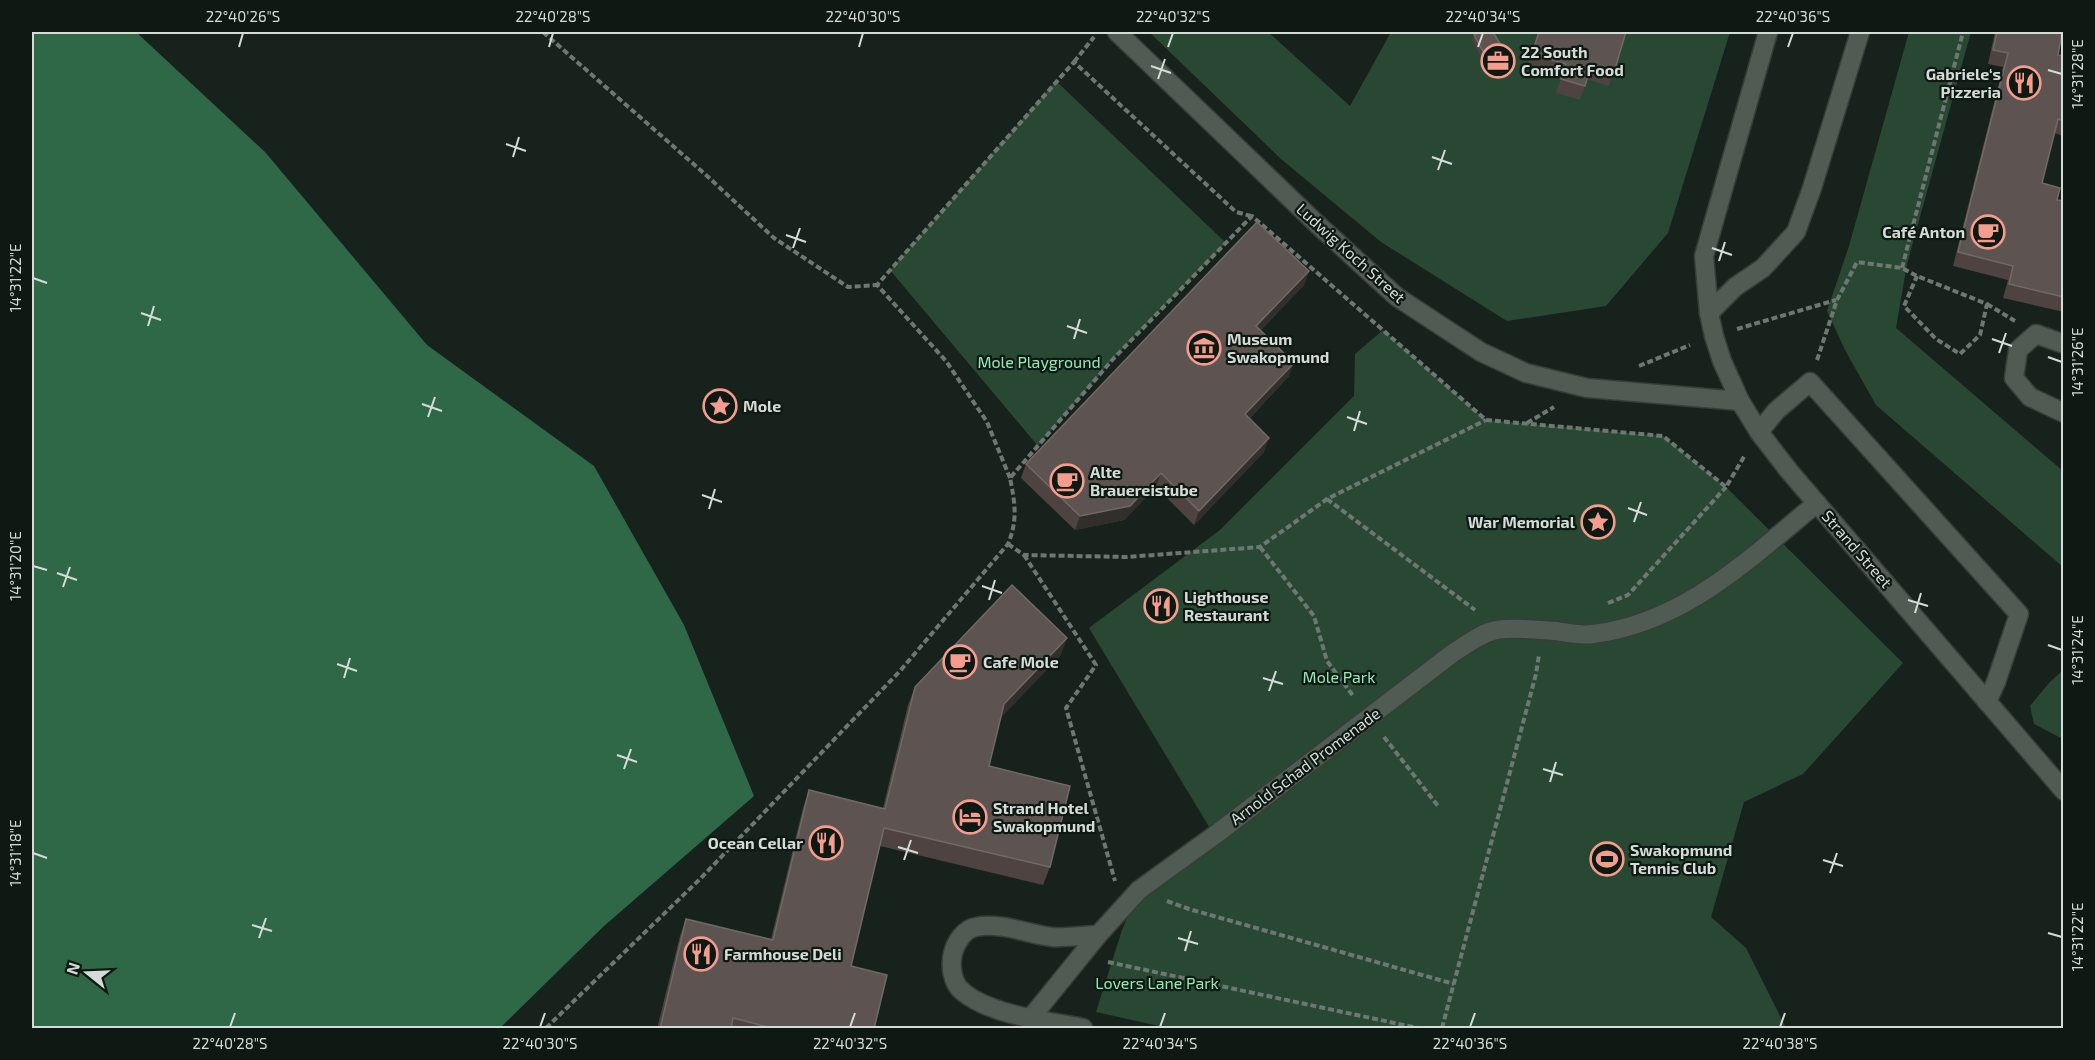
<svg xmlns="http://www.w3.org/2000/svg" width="2095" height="1060" font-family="'Exo 2',sans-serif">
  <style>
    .green { fill: #284834 }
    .water { fill: #2f6847 }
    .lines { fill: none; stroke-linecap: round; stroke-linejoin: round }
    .minor-casing { stroke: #363e38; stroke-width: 21 }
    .path { stroke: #6f7772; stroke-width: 4; stroke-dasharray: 6 3; stroke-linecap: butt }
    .minor { stroke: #505b53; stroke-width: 18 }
    .wall { fill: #4e4340 }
    .shaded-wall { fill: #322f2b }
    .building { fill: #5d5451; stroke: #706966; stroke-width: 1.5 }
    .ticks { fill: none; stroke: #d5dcd7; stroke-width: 2 }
    .labels { text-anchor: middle; stroke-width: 4.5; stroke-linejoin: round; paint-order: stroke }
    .poi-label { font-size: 16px; font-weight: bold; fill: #d5dcd7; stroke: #0f1913; text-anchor: start }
    .street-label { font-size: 16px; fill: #d5dcd7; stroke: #0f1913 }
    .park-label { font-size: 16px; fill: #95eab5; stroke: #0f1913 }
    .neatline { fill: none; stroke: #d5dcd7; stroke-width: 2 }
    .ticks-label { font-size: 15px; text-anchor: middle; fill: #d5dcd7 }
  </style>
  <rect width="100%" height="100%" fill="#18221c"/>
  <g class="green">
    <path d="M1149 32H1268L1350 106 1391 32H1730L1668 233 1606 306 1507 321 1381 242 1281 159Z"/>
    <path d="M1909 32H1971L1907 264 1896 328 2063 471V567L1876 405 1845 350 1827 311 1849 246Z"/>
    <path d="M1056 81 1226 243 1114 358 1038 446 890 270Z"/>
    <path d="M1383 330 1486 420 1663 436 1726 487 1903 663 1803 774 1744 802 1711 917 1746 948 1786 1028H1168L1096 1012 1122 930 1139 890 1214 835 1089 628 1220 530 1354 396 1355 354Z"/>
    <path d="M2063 670 2064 738H2061L2034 724 2030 706 2049 683Z"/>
  </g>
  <path class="water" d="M32 32H136L265 152 427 345 594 466 684 625 754 796 604 926 500 1028H32Z"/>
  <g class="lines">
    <g class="minor-casing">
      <g id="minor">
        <path d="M1117 32 1317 224 1397 297 1481 352 1526 373 1587 388 1740 401"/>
        <path d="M1768 32 1704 256 1709 313 1714 336 1722 361 1740 401 1759 432 1789 471 2064 791"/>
        <path d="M1709 313 1735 287 1763 268 1796 232 1812 188 1860 32"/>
        <path d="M2064 344 2036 334 2018 350 2014 378 2030 397 2064 413"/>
        <path d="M1759 432 1776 411 1810 382 2019 614 1996 682 1987 702"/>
        <path d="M1029 1020 1098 935 1139 890 1215 835 1453 653C1466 645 1482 632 1497 630 1514 627 1539 630 1556 631 1568 633 1581 636 1593 634 1684 623 1749 559 1817 503"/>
        <path d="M1083 1028C1048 1021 989 1015 962 991 952 983 950 965 953 953 956 942 964 929 976 927 1001 922 1028 934 1052 937 1067 938 1083 935 1098 935"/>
      </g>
    </g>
    <g class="path">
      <path d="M543 32 706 175 774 238 848 287 877 285"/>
      <path d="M1074 62 1094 37"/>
      <path d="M1902 268 1963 32"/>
      <path d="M1987 304 2015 321"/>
      <path d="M1737 329 1836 300"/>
      <path d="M1817 360 1837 300 1857 262 1902 268 1917 276 1987 304 1980 335 1960 354 1936 339 1904 306 1917 276"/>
      <path d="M1639 366 1690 345"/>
      <path d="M1527 423 1554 407"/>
      <path d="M1010 478 987 422 946 361 877 285 1074 62 1236 212 1251 216"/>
      <path d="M1327 499 1475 610"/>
      <path d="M1008 544 1024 555 1127 557 1260 547 1327 499 1486 420"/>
      <path d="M1260 547 1314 616 1327 661 1354 697"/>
      <path d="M1024 555 1096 665 1066 708 1115 881"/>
      <path d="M1608 603 1628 595 1726 487"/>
      <path d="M1384 737 1438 806"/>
      <path d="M1167 901 1189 909 1454 984"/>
      <path d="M1108 962 1418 1028"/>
      <path d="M546 1028 700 879 900 671 1008 544C1018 520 1015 503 1010 478L1114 358 1252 216 1486 420 1663 436 1726 487 1745 455"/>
      <path d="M1442 1028 1536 674 1539 655"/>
    </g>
    <use href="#minor" class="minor"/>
  </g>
  <g class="wall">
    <path d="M1538 32H1626L1609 86 1587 79 1580 100 1556 93 1561 78 1527 68Z"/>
    <path d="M1995 32H2062L2058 55 2064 56V136L2054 133 2042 183 2057 200 2064 201V312L2003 298 2008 280 1953 266 2003 67 1988 64Z"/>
    <path d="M1474 35 1509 67 1492 76 1472 40Z"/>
    <path d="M1309 271 1304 285 1261 330 1289 376 1250 418 1264 452 1194 525 1156 487 1124 520 1075 530 1021 478 1026 464Z"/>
    <path d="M1067 638 1060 656 1000 718 989 766 1050 867 1043 885 880 846 851 966 874 1029H657L680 936 686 919 771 939 803 808 809 790 883 808 908 705 915 687Z"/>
  </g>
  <g class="shaded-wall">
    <path d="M1511 62 1509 67 1492 76 1494 71Z"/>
    <path d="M1309 271 1304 285 1251 340 1256 326Z"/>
    <path d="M1294 363 1289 376 1240 428 1245 414Z"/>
    <path d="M1269 438 1264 452 1194 525 1199 511Z"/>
    <path d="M1161 473 1156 487 1124 520 1075 530 1080 516Z"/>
    <path d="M1067 638 1060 656 997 722 1004 704Z"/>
  </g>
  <g class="building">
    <path d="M1480 32H1493L1511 62 1494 71 1474 35Z"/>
    <path d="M1539 32H1626L1614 72 1591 65 1585 86 1561 79 1566 64 1532 54Z"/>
    <path d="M1997 32H2062L2058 55 2064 56V121L2058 119 2042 183 2060 188 2057 200 2064 201V297L2009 284 2013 266 1958 252 2008 53 1993 50Z"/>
    <path d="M1257 222 1309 271 1256 326 1294 363 1245 414 1269 438 1199 511 1161 473 1130 506 1080 516 1026 464Z"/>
    <path d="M1012 585 1067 638 1004 704 989 766 1070 786 1050 867 884 828 851 966 887 975 874 1029H776L733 1018 731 1029H660L686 919 773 940 809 790 885 809 915 687Z"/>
  </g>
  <path class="ticks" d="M239 47 243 33M549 47 553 33M859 47 863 33M1168 47 1173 33M1478 47 1483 33M1788 47 1793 33M1151 66 1171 73M2048 70 2062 74M1158 79 1165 59M506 144 526 151M513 157 519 137M1432 157 1452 164M1438 170 1445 150M786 235 806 242M793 248 800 228M1712 248 1732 255M1719 261 1725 242M33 278 47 283M141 313 161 320M148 326 154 306M1067 326 1087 333M1074 339 1080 319M1992 339 2012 346M1999 353 2006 333M2048 357 2062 362M422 404 442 411M428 417 435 397M1347 417 1367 424M1354 431 1360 411M702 495 722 502M1628 508 1647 515M709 509 715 489M1634 522 1641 502M33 566 47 570M57 573 77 580M982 586 1002 593M63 587 70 567M989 600 995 580M1908 600 1928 606M1915 613 1921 593M2048 645 2062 650M337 664 357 671M344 678 350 658M1263 678 1283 684M1269 691 1276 671M617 755 637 762M624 769 631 749M1543 769 1563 775M1550 782 1556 762M898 847 918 853M33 853 47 858M904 860 911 840M1823 860 1843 866M1830 873 1837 853M252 925 272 931M2048 933 2062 937M259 938 266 918M1178 938 1198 944M1185 951 1191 931M230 1027 235 1013M540 1027 545 1013M850 1027 855 1013M1160 1027 1165 1013M1470 1027 1475 1013M1780 1027 1785 1013"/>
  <defs>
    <g id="office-ring" transform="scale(1.725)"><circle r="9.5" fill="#0f1913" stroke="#f49d8d" stroke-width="1.5"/><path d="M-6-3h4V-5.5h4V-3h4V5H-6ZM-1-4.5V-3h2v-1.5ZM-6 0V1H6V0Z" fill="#f49d8d"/></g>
    <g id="restaurant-ring" transform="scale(1.725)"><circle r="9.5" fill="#0f1913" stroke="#f49d8d" stroke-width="1.5"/><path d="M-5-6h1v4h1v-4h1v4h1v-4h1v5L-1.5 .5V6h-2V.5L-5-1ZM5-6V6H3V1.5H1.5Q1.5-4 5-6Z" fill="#f49d8d"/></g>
    <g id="cafe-ring" transform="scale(1.725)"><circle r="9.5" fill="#0f1913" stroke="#f49d8d" stroke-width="1.5"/><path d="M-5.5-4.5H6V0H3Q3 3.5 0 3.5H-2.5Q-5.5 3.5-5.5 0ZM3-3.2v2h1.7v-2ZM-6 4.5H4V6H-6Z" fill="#f49d8d"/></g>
    <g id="museum-ring" transform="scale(1.725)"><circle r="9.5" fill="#0f1913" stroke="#f49d8d" stroke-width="1.5"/><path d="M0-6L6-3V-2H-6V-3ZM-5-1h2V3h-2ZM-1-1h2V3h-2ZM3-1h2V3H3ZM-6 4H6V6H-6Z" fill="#f49d8d"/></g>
    <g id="sight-ring" transform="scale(1.725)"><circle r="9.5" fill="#0f1913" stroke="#f49d8d" stroke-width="1.5"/><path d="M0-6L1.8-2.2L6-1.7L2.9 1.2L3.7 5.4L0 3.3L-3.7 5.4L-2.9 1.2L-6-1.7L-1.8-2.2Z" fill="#f49d8d"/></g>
    <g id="hotel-ring" transform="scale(1.725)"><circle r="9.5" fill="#0f1913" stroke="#f49d8d" stroke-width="1.5"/><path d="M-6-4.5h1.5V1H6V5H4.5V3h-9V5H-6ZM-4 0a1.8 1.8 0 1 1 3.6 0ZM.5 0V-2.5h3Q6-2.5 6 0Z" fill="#f49d8d"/></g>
    <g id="stadium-ring" transform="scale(1.725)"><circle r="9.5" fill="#0f1913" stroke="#f49d8d" stroke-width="1.5"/><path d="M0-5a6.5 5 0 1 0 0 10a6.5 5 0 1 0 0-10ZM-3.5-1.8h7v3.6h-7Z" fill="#f49d8d"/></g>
  </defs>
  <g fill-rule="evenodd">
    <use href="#office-ring" x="1498" y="61"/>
    <use href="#restaurant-ring" x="2024" y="83"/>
    <use href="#cafe-ring" x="1988" y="232"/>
    <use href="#museum-ring" x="1204" y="348"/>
    <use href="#sight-ring" x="720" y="406"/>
    <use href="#cafe-ring" x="1067" y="481"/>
    <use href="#sight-ring" x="1598" y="522"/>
    <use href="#restaurant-ring" x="1161" y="606"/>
    <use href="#cafe-ring" x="960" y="662"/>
    <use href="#hotel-ring" x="970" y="817"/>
    <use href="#restaurant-ring" x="826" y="843"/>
    <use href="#stadium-ring" x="1607" y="859"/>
    <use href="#restaurant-ring" x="701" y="954"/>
  </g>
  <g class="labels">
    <g class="poi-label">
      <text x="1521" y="58">22 South<tspan x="1521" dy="18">Comfort Food</tspan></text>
      <text x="2001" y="80" text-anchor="end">Gabriele‘s<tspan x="2001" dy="18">Pizzeria</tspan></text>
      <text x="1965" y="238" text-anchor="end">Café Anton</text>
      <text x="1227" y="345">Museum<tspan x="1227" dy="18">Swakopmund</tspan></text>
      <text x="743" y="412">Mole</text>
      <text x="1090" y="478">Alte<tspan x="1090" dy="18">Brauereistube</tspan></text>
      <text x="1575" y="528" text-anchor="end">War Memorial</text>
      <text x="1184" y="603">Lighthouse<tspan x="1184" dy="18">Restaurant</tspan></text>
      <text x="983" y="668">Cafe Mole</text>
      <text x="993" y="814">Strand Hotel<tspan x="993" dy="18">Swakopmund</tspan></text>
      <text x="803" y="849" text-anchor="end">Ocean Cellar</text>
      <text x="1630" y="856">Swakopmund<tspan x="1630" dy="18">Tennis Club</tspan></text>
      <text x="724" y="960">Farmhouse Deli</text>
    </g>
    <g class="street-label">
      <text transform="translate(1351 253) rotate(42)" y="6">Ludwig Koch Street</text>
      <text transform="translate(1857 549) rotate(49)" y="6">Strand Street</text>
      <text transform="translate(1305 766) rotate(-37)" y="6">Arnold Schad Promenade</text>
    </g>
    <g class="park-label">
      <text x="1039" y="368">Mole Playground</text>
      <text x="1339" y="683">Mole Park</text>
      <text x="1157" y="989">Lovers Lane Park</text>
    </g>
  </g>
  <rect width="2095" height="1060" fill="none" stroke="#0f1913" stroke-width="66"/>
  <g transform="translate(87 973) rotate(288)" stroke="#0f1913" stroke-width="4.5" paint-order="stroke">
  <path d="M0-4.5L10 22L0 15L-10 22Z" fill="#d5dcd7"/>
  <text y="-9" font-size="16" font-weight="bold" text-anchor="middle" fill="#d5dcd7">N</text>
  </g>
  <rect x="33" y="33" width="2029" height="994" class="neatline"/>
  <g class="ticks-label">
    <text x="243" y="22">22°40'26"S</text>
    <text x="553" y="22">22°40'28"S</text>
    <text x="863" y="22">22°40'30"S</text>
    <text x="1173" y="22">22°40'32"S</text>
    <text x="1483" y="22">22°40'34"S</text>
    <text x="1793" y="22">22°40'36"S</text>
    <text transform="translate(2078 74) rotate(-90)" y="5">14°31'28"E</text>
    <text transform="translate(16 278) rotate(-90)" y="5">14°31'22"E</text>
    <text transform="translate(2078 362) rotate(-90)" y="5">14°31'26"E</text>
    <text transform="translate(16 566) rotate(-90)" y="5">14°31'20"E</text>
    <text transform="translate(2078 650) rotate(-90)" y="5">14°31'24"E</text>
    <text transform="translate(16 853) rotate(-90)" y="5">14°31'18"E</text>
    <text transform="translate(2078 937) rotate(-90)" y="5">14°31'22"E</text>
    <text x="230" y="1049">22°40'28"S</text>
    <text x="540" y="1049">22°40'30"S</text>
    <text x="850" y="1049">22°40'32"S</text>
    <text x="1160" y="1049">22°40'34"S</text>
    <text x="1470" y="1049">22°40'36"S</text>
    <text x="1780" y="1049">22°40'38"S</text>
  </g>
</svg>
